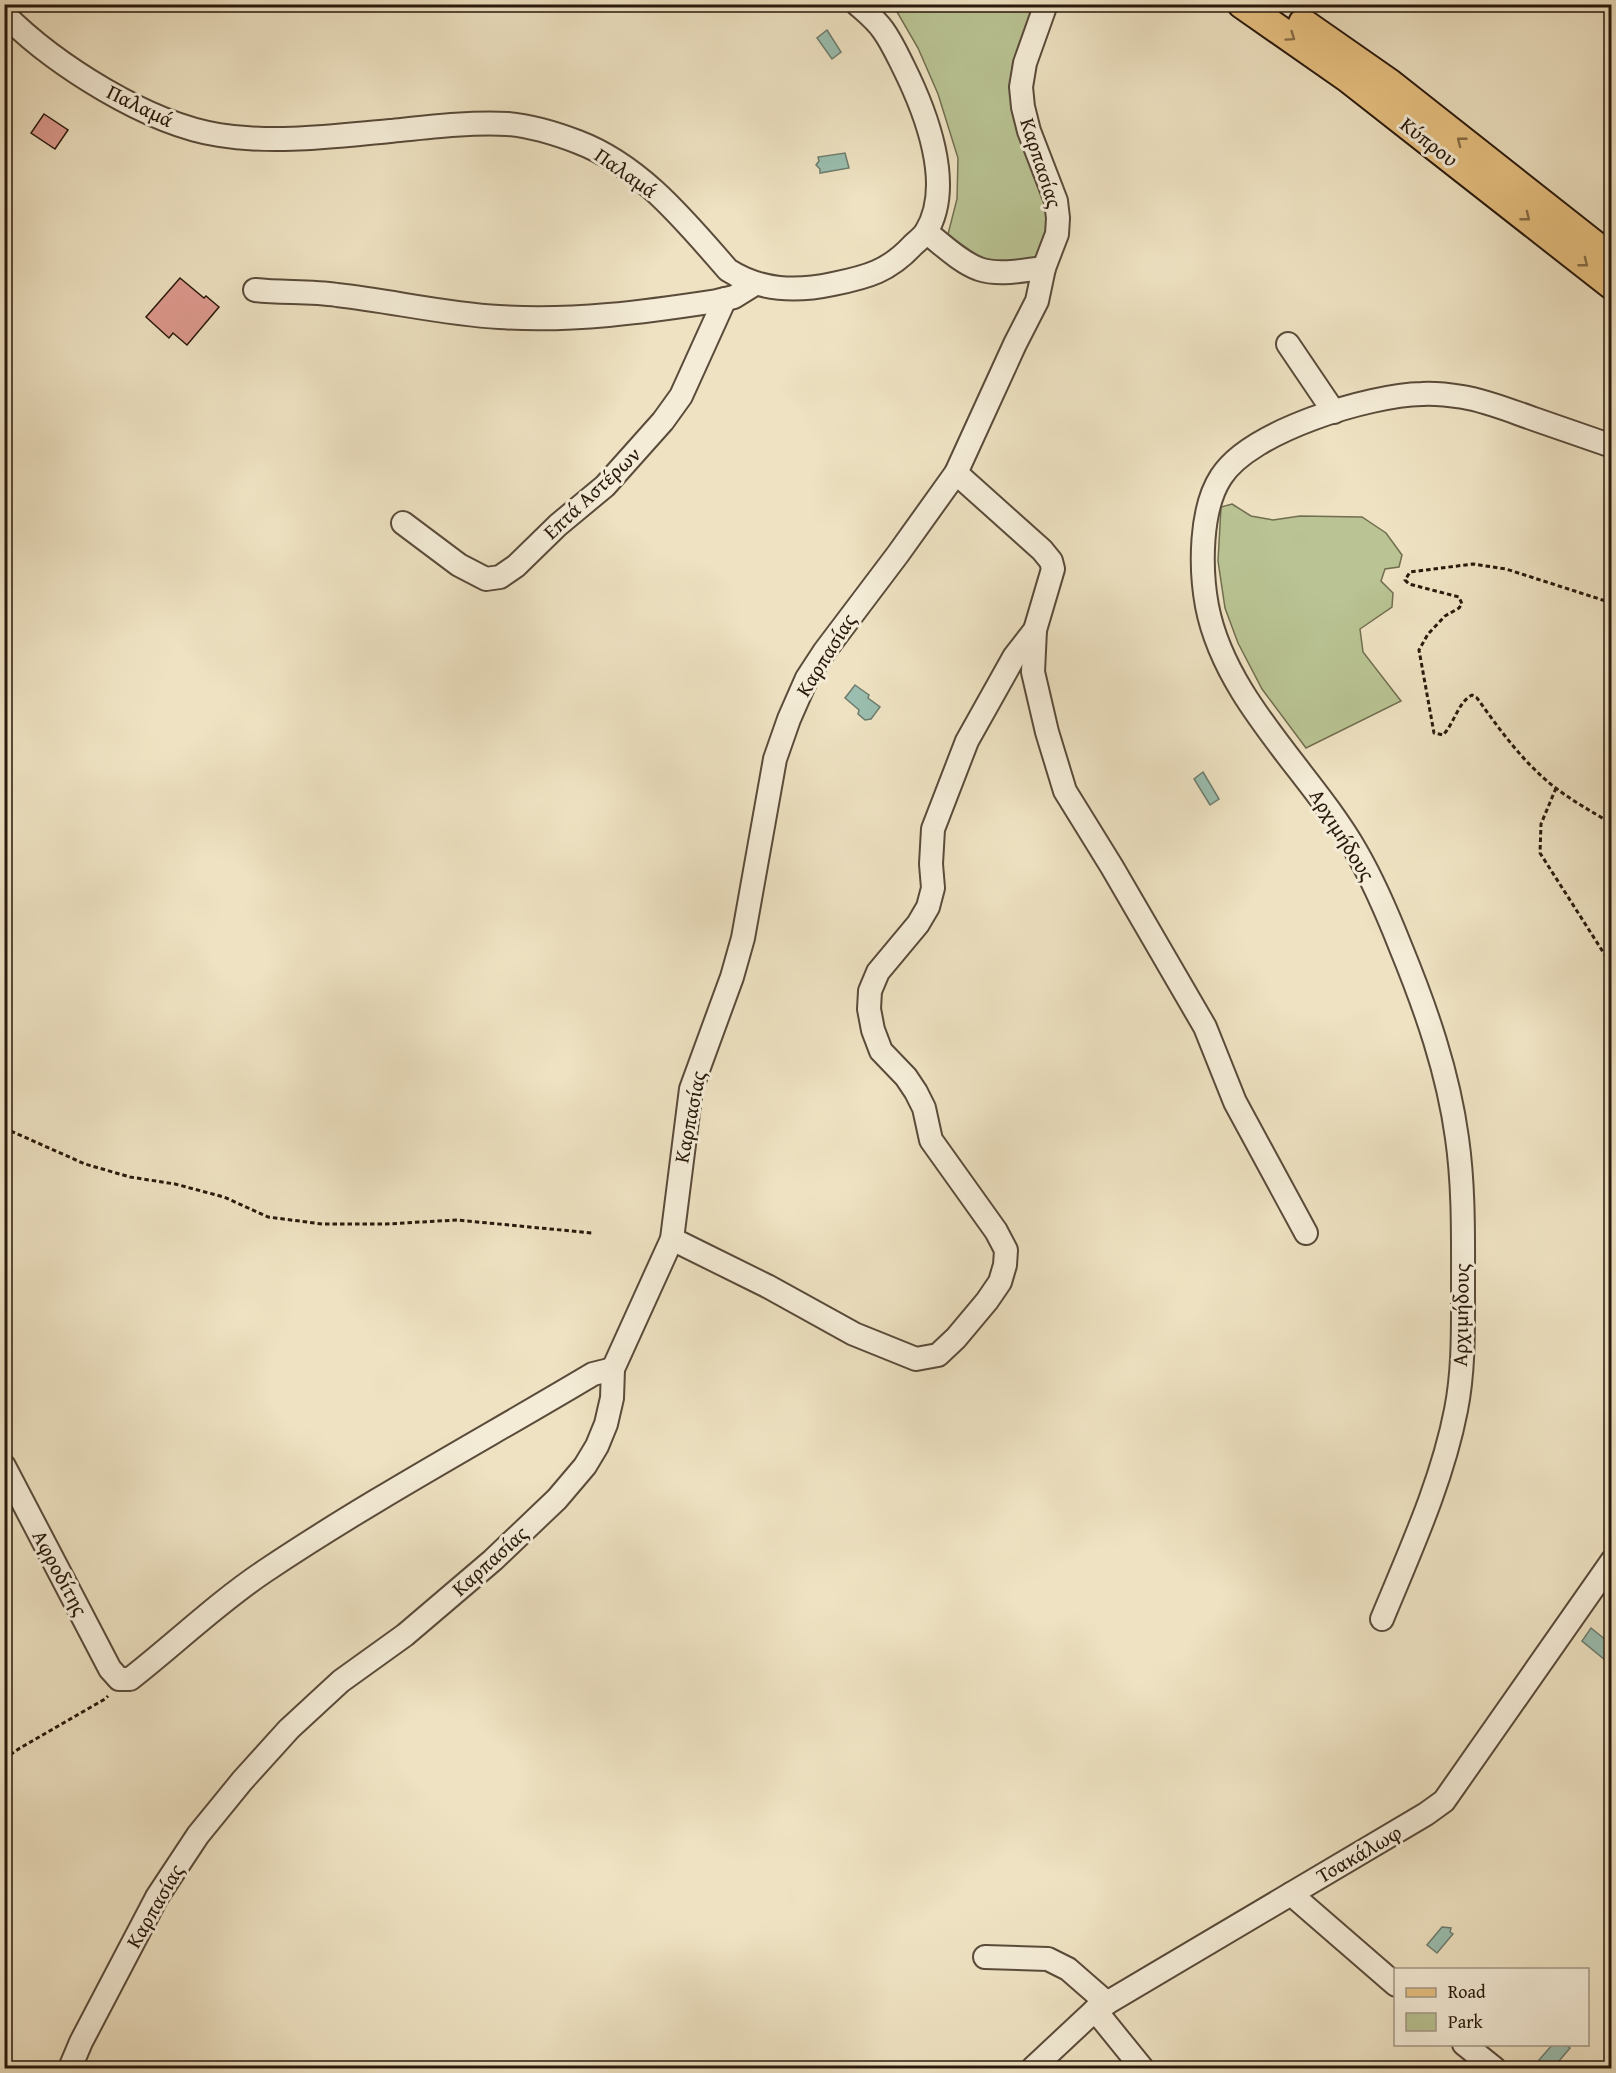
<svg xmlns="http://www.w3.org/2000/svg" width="1616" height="2073" font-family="'Gentium Book Plus',serif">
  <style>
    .green { fill: #b9c393; stroke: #716e50; stroke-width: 1.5 }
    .water { fill: #9abeaf; stroke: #6d7c6e; stroke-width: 1.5 }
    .building { fill: #dd9a8f; stroke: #29190c; stroke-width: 1.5 }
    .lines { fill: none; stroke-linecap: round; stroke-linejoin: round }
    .minor-casing { stroke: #5a4b3a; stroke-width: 26 }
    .major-casing { stroke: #29190c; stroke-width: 32 }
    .path { stroke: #29190c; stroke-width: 3; stroke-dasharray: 4.5 3; stroke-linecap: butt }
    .minor { stroke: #f4ecd7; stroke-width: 22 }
    .major { stroke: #e7c181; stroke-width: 28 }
    .oneway { stroke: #886d46 }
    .labels { text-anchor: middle; stroke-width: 6; stroke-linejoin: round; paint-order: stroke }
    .street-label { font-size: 21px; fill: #29190c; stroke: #f4ecd7 }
  </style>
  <rect width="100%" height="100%" fill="#eee2c2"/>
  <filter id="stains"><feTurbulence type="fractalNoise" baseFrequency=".00333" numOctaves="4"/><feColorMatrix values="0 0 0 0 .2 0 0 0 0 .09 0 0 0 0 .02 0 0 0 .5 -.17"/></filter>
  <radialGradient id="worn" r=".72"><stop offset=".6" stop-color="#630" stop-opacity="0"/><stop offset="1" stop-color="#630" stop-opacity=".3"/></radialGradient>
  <g class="green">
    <path d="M893 5H1037L1017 67 1052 220 1037 262C1007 263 968 263 947 238L957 199 958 158 938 94 918 48Z"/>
    <path d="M1232 504 1251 516 1273 520 1300 516 1362 517 1386 533 1402 555 1399 567 1385 569 1381 581 1393 593 1392 607 1360 629 1363 652 1401 701 1306 748 1262 689 1238 643 1225 608 1218 561 1221 507Z"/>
  </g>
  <g class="water">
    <path d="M827 30 841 52 832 59 817 38Z"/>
    <path d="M845 153 849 168 820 173V169L816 165 819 161 818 157Z"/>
    <path d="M855 685 869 695 868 698 880 707 871 719 865 720 858 714 859 710 845 698Z"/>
    <path d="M1203 772 1219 799 1210 805 1194 779Z"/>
    <path d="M1591 1628 1611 1644V1656H1608L1605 1660 1582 1641Z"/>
    <path d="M1442 1927 1451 1928 1450 1932 1453 1934 1437 1953 1427 1945Z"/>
    <path d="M1553 2044 1566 2045 1570 2048 1553 2068H1539L1543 2064 1539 2060Z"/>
  </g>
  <g class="building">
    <path d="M44 114 68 130 55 149 31 133Z"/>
    <path d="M180 278 204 298 206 296 219 307 187 345 173 333 169 338 146 317Z"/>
  </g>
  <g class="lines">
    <g class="minor-casing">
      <g id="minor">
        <path d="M4 14C55 65 148 124 219 135 275 144 334 136 390 131 429 127 469 122 508 124 531 126 557 134 578 142 641 166 685 221 728 270 761 291 796 292 833 284 868 277 889 271 913 245 917 241 923 237 926 232 955 185 925 110 903 66 897 54 891 41 883 30 876 20 866 12 857 4"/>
        <path d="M926 232C942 244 960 262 979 269 1000 276 1024 270 1044 268"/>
        <path d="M255 290C282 293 310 291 337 295 391 301 445 314 499 317 572 322 645 312 717 301L734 297 755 284"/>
        <path d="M1288 344 1334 412"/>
        <path d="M403 523 459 565 486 579 500 577 516 566 558 525 605 486 663 421 681 396 725 299"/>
        <path d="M1035 630 1033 672 1047 732 1065 791 1112 867 1205 1027 1235 1102 1306 1233"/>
        <path d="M672 1239 767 1286 854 1334 916 1359 938 1355 956 1338 987 1301 1000 1282 1005 1265 1006 1250 996 1231 931 1140 924 1108 916 1092 906 1077 881 1051 873 1030 869 1009 870 991 878 972 918 924 928 907 933 888 931 864 933 829 967 741 1014 657 1035 630 1053 569 1051 561 1042 550 956 473"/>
        <path d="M4 1466 110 1669 119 1679H130C175 1644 217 1603 265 1571 371 1500 484 1439 593 1374L613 1369"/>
        <path d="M1382 1619C1410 1551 1442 1482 1456 1410 1464 1370 1463 1327 1463 1286 1463 1237 1464 1187 1457 1138 1448 1072 1426 1009 1401 948 1388 915 1374 882 1356 851 1310 771 1225 700 1207 606 1200 568 1200 509 1221 477 1250 431 1369 395 1422 394 1435 393 1450 395 1463 397 1487 401 1511 411 1534 419 1560 428 1586 437 1612 446"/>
        <path d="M1291 1894 1396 1985"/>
        <path d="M985 1957 1048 1959 1068 1969 1107 2003"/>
        <path d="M1095 2010 1142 2068"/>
        <path d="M1464 2044 1494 2068"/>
        <path d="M70 2068 81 2042 157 1897 198 1835 242 1781 289 1729 341 1681 405 1635 493 1560 557 1499 585 1466 597 1446 606 1424 612 1398 613 1369 672 1239 691 1089 732 977 743 938 775 759 789 719 807 678 824 652 898 554 956 473 1015 344 1037 301 1044 268 1057 234 1058 218 1056 201 1029 131 1023 107 1021 87 1025 63 1046 4"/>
        <path d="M1033 2068 1095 2010 1426 1814 1444 1801 1612 1561"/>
      </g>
    </g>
    <g class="major-casing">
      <g id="major">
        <path d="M1242 4 1348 78 1612 285"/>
        <path d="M1303 23 1389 83 1612 259"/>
      </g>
    </g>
    <g class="path">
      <path d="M1612 603 1506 569 1473 564 1410 572 1405 580 1409 584 1459 597 1462 604 1459 608 1445 616 1428 634 1419 650 1434 733 1443 735C1454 724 1458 702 1472 695L1477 698C1500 730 1524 764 1557 789 1574 802 1593 812 1612 824"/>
      <path d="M1556 788 1541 824 1540 853 1612 966"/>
      <path d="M4 1128 85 1164 130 1177 175 1184 224 1197 268 1217 322 1224H386L457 1220 592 1233"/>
      <path d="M4 1759 20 1748 105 1699 108 1696"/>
    </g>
    <use href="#minor" class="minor"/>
    <use href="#major" class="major"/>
  </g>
  <defs><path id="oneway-chevron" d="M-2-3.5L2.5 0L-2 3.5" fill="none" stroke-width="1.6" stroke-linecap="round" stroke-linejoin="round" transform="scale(1.5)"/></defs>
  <g class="oneway">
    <use href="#oneway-chevron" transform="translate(1291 37) rotate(35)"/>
    <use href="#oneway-chevron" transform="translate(1461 141) rotate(-142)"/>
    <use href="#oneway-chevron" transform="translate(1526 217) rotate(38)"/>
    <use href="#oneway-chevron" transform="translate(1584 263) rotate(38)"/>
  </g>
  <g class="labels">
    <g class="street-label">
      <text transform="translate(140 106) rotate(26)" y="7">Παλαμά</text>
      <text transform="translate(1429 142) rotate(38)" y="7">Κύπρου</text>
      <text transform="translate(1041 163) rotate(72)" y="7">Καρπασίας</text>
      <text transform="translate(626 173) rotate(35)" y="7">Παλαμά</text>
      <text transform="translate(592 493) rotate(-43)" y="7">Επτά Αστέρων</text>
      <text transform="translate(826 655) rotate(-58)" y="7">Καρπασίας</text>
      <text transform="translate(1342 835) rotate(58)" y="7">Αρχιμήδους</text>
      <text transform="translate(690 1117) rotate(-79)" y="7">Καρπασίας</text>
      <text transform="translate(1461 1315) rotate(-89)" y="7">Αρχιμήδους</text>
      <text transform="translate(490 1561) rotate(-42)" y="7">Καρπασίας</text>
      <text transform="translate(60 1573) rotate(62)" y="7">Αφροδίτης</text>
      <text transform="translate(1359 1854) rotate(-30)" y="7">Τσακάλωφ</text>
      <text transform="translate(155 1906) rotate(-60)" y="7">Καρπασίας</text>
    </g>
  </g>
  <rect width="1616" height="2073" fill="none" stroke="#eee2c2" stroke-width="24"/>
  <rect x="6" y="6" width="1604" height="2061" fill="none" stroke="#29190c" stroke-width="3"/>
  <rect x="12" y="12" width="1592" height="2049" fill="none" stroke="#29190c" stroke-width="1.5"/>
  <rect x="1394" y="1968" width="195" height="78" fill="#f4ecd7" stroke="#a39886" stroke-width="1.5"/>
  <rect x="1406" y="1988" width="30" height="9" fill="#e7c181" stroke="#a39886" stroke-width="1.5"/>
  <text x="1448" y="1998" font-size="18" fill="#29190c">Road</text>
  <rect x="1406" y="2013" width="30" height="18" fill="#b9c393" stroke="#a39886" stroke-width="1.5"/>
  <text x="1448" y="2028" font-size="18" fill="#29190c">Park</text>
  <rect width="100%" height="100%" filter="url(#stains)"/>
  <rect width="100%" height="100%" fill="url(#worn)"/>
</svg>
